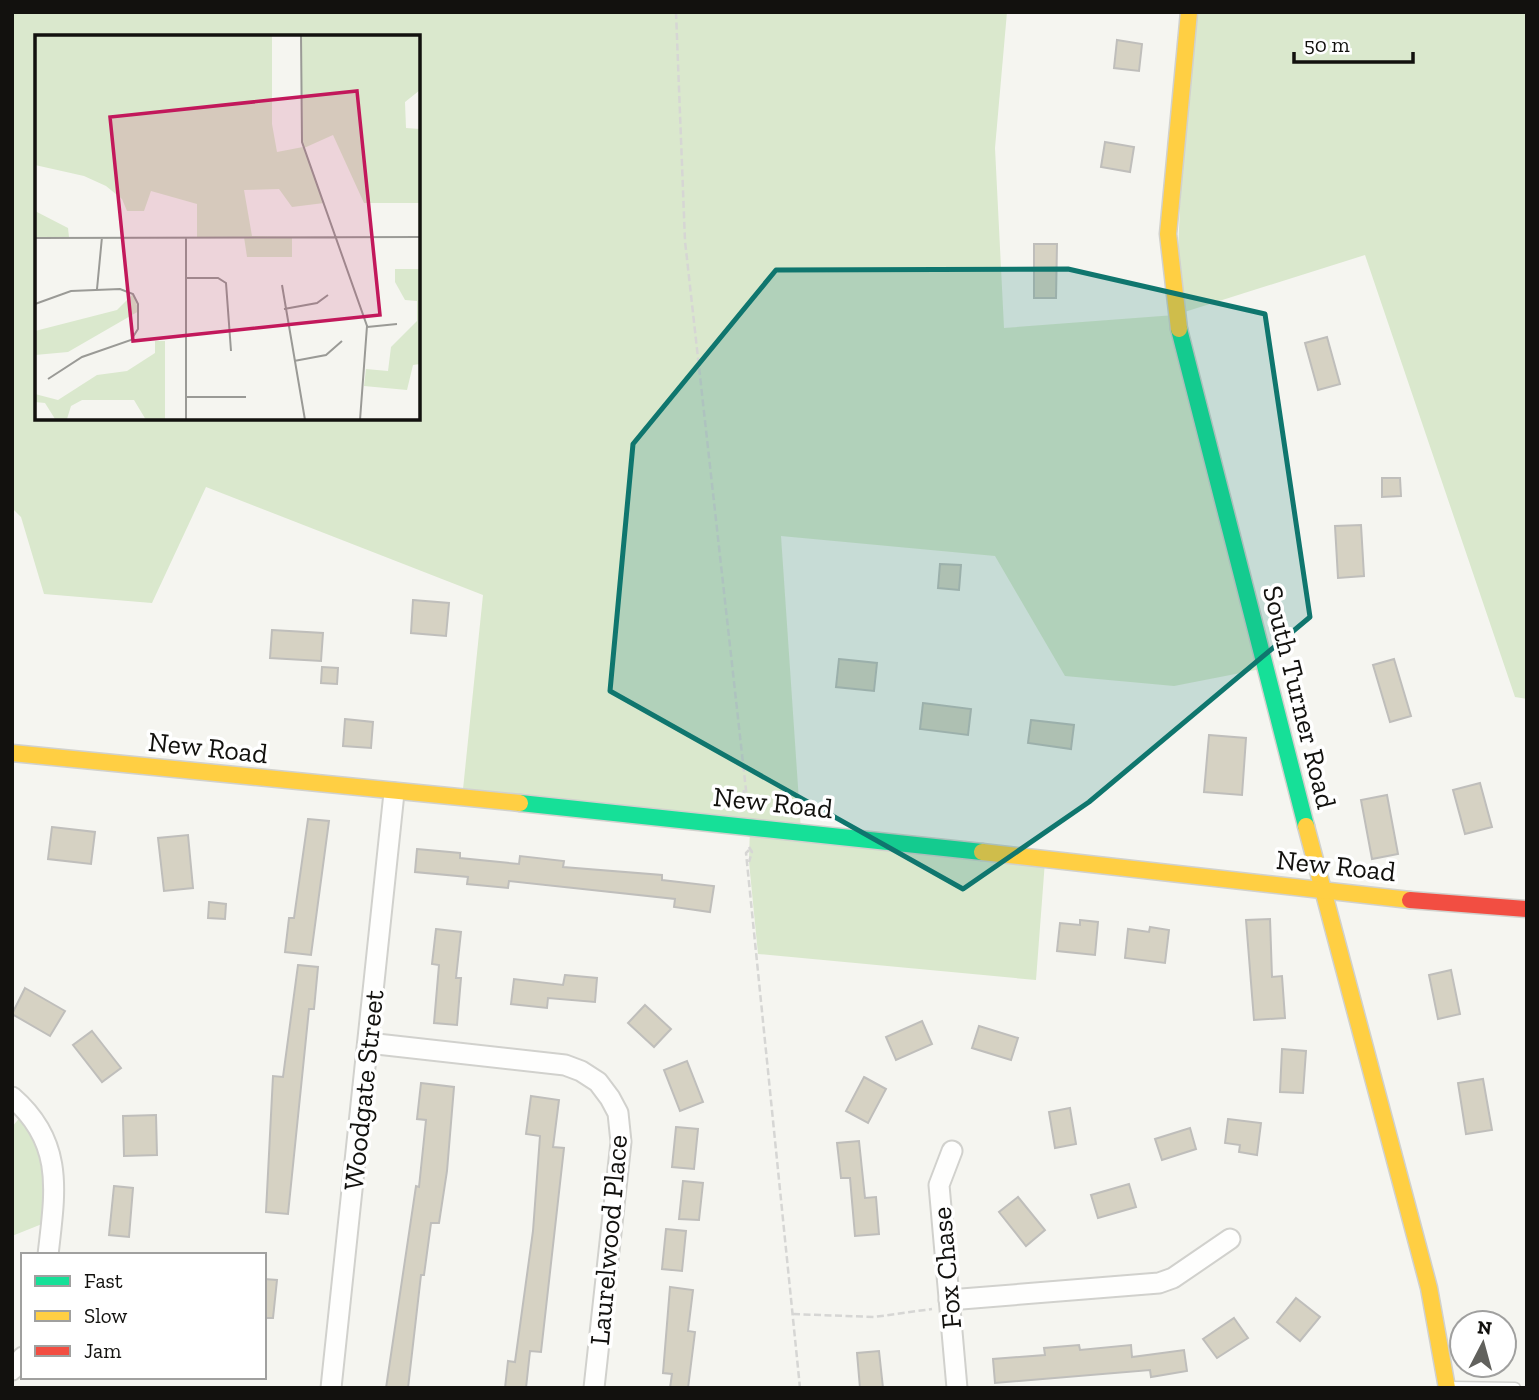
<svg xmlns="http://www.w3.org/2000/svg" width="1539" height="1400" font-family="'Zilla Slab',serif">
  <style>
    .green { fill: #dae8cd; fill-rule: evenodd }
    .building { fill: #d6d2c3; stroke: #bfbebb; stroke-width: 2 }
    .lines { fill: none; stroke-linecap: round; stroke-linejoin: round }
    .lane-casing { stroke: #d1d1cd; stroke-width: 13 }
    .street-casing { stroke: #d1d1cd; stroke-width: 23 }
    .fast-casing { stroke: #d1d1cd; stroke-width: 19 }
    .slow-casing { stroke: #d1d1cd; stroke-width: 19 }
    .jam-casing { stroke: #d1d1cd; stroke-width: 19 }
    .path { stroke: #d6d6d4; stroke-width: 2.5; stroke-dasharray: 7 3.5; stroke-linecap: butt }
    .lane { stroke: #fefefd; stroke-width: 10 }
    .street { stroke: #fefefd; stroke-width: 19 }
    .fast { stroke: #16e098; stroke-width: 16 }
    .slow { stroke: #ffcf43; stroke-width: 16 }
    .jam { stroke: #f24e42; stroke-width: 16 }
    .marked { fill: #0f766e; fill-opacity: 0.2; stroke: #0f766e; stroke-width: 5; stroke-linejoin: round }
    .labels { text-anchor: middle; stroke-width: 7; stroke-linejoin: round; paint-order: stroke }
    .street-label { font-size: 28px; fill: #12110e; stroke: #fff }
    .inset-road { fill: none; stroke: #9a9a96; stroke-width: 2 }
    .view { fill: #c2185b; fill-opacity: 0.15; stroke: #c2185b; stroke-width: 3.5 }
    .inset-edge { fill: none; stroke: #12110e; stroke-width: 3.5 }
  </style>
  <rect width="100%" height="100%" fill="#f5f5f0"/>
  <g class="green">
    <path d="M12 12H1007L995 148 1004 328 1175 315 1189 12H1527V699L1515 697 1365 255 1175 315 1266 668 1174 686 1065 676 995 556 781 536 801 831 1045 861 1036 980 758 954 749 862 750 826 462 799 483 595 206 487 152 603 44 594 21 517 12 508ZM37 37H418V418H37Z"/>
    <path d="M26 1110 35 1121 52 1220 12 1236V1127Z"/>
  </g>
  <g class="building">
    <path d="M1117 40 1142 44 1139 71 1114 68Z"/>
    <path d="M1105 142 1134 147 1130 172 1101 167Z"/>
    <path d="M1034 244H1057L1056 298H1034Z"/>
    <path d="M1327 337 1340 384 1318 390 1305 343Z"/>
    <path d="M1382 478H1400L1401 496 1382 497Z"/>
    <path d="M1361 525 1364 576 1338 578 1335 526Z"/>
    <path d="M940 564 961 565 959 590 938 588Z"/>
    <path d="M413 600 449 603 446 636 411 633Z"/>
    <path d="M272 630 323 633 321 661 270 658Z"/>
    <path d="M839 659 877 663 874 691 836 687Z"/>
    <path d="M1394 659 1411 716 1390 722 1373 665Z"/>
    <path d="M322 667 338 668 337 684 321 683Z"/>
    <path d="M923 703 971 709 968 735 920 729Z"/>
    <path d="M345 719 373 722 371 748 343 746Z"/>
    <path d="M1031 720 1074 725 1071 749 1028 743Z"/>
    <path d="M1209 735 1246 738 1242 795 1204 792Z"/>
    <path d="M1480 783 1492 827 1465 834 1453 790Z"/>
    <path d="M1387 795 1398 854 1372 859 1361 800Z"/>
    <path d="M308 819 329 821 311 955 285 952 289 918H294Z"/>
    <path d="M52 827 95 832 91 864 48 859Z"/>
    <path d="M188 835 193 888 164 891 158 838Z"/>
    <path d="M417 849 460 853V858L519 864 520 856 564 861 563 867 662 875V880L714 886 710 912 674 907 675 899 509 881 508 888 467 884 468 877 415 872Z"/>
    <path d="M209 902 226 904 225 919 208 918Z"/>
    <path d="M1270 919 1272 977 1282 976 1285 1018 1254 1020 1246 920Z"/>
    <path d="M1080 920 1098 922 1095 955 1057 951 1060 923 1080 925Z"/>
    <path d="M1150 927 1169 930 1165 963 1125 958 1128 929 1149 932Z"/>
    <path d="M436 929 461 932 456 978H461L457 1025 434 1023 439 965 432 964Z"/>
    <path d="M298 965 318 967 314 1009H309L288 1214 266 1212 273 1076 283 1077Z"/>
    <path d="M1451 970 1460 1014 1438 1019 1429 975Z"/>
    <path d="M565 975 597 978 595 1002 548 998 547 1008 511 1004 514 979 563 985Z"/>
    <path d="M25 988 65 1011 50 1036 12 1014Z"/>
    <path d="M645 1005 671 1029 654 1047 628 1023Z"/>
    <path d="M922 1021 932 1044 896 1060 886 1037Z"/>
    <path d="M979 1026 1018 1038 1011 1060 972 1048Z"/>
    <path d="M92 1031 121 1068 102 1082 73 1045Z"/>
    <path d="M1282 1049 1306 1051 1303 1093 1280 1092Z"/>
    <path d="M687 1061 703 1102 680 1111 664 1070Z"/>
    <path d="M864 1077 886 1089 868 1123 846 1111Z"/>
    <path d="M1483 1079 1492 1130 1466 1134 1458 1083Z"/>
    <path d="M421 1083 454 1087 447 1171 439 1223H431L424 1275H421L408 1388H386L416 1186 419 1187 426 1120 417 1119Z"/>
    <path d="M531 1096 559 1100 553 1147 564 1148 541 1352 530 1351 526 1388H505L508 1361 515 1362 533 1231 540 1136 526 1134Z"/>
    <path d="M1070 1108 1076 1144 1055 1148 1049 1112Z"/>
    <path d="M156 1115 157 1155 124 1156 123 1116Z"/>
    <path d="M1228 1119 1261 1123 1257 1155 1239 1152 1240 1145 1225 1143Z"/>
    <path d="M676 1127 698 1129 694 1169 672 1167Z"/>
    <path d="M1190 1128 1196 1149 1162 1160 1155 1139Z"/>
    <path d="M859 1141 865 1198 876 1197 879 1234 855 1236 850 1178H841L837 1143Z"/>
    <path d="M683 1181 703 1183 699 1220 679 1219Z"/>
    <path d="M1129 1184 1136 1207 1098 1218 1091 1195Z"/>
    <path d="M114 1186 133 1188 129 1237 109 1235Z"/>
    <path d="M1018 1197 1045 1230 1026 1246 999 1212Z"/>
    <path d="M666 1229 686 1231 682 1271 662 1269Z"/>
    <path d="M264 1279 277 1280 273 1318H264Z"/>
    <path d="M670 1287 693 1290 688 1331 695 1332 688 1388H670L672 1374 663 1373Z"/>
    <path d="M1296 1298 1320 1317 1300 1341 1277 1322Z"/>
    <path d="M1234 1318 1248 1338 1217 1358 1203 1339Z"/>
    <path d="M1079 1345 1080 1350 1131 1345 1132 1357 1184 1350 1187 1371 1151 1377 1150 1370 995 1383 993 1359 1045 1355 1044 1348Z"/>
    <path d="M879 1351 883 1388H860L857 1353Z"/>
  </g>
  <g class="lines">
    <g class="lane-casing">
      <path id="lane" d="M1450 1387 1515 1388"/>
    </g>
    <g class="street-casing">
      <g id="street">
        <path d="M368 1043 565 1065 581 1071 598 1082 610 1098 618 1113 621 1142 594 1388"/>
        <path d="M12 1097C65 1143 55 1192 48 1255"/>
        <path d="M952 1151 939 1185 957 1388"/>
        <path d="M949 1300 1159 1283 1173 1278 1230 1239"/>
        <path d="M12 1370 23 1357"/>
        <path d="M331 1388 394 793"/>
      </g>
    </g>
    <g class="fast-casing">
      <g id="fast">
        <path d="M1179 329 1306 826"/>
        <path d="M520 803 982 852"/>
      </g>
    </g>
    <g class="slow-casing">
      <g id="slow">
        <path d="M1179 329 1168 234 1189 12"/>
        <path d="M12 753 520 803"/>
        <path d="M1306 826 1429 1288 1447 1388"/>
        <path d="M982 852 1410 900"/>
      </g>
    </g>
    <g class="jam-casing">
      <path id="jam" d="M1410 900 1527 909"/>
    </g>
    <g class="path">
      <path d="M676 12 685 241 747 799 745 805"/>
      <path d="M744 790 742 799 745 802"/>
      <path d="M749 847 752 852 749 862"/>
      <path d="M749 850 746 853 800 1388"/>
      <path d="M793 1314 874 1317 932 1309"/>
    </g>
    <use href="#lane" class="lane"/>
    <use href="#street" class="street"/>
    <use href="#fast" class="fast"/>
    <use href="#slow" class="slow"/>
    <use href="#jam" class="jam"/>
  </g>
  <path class="marked" d="M1068 269 1265 314 1310 617 1089 802 963 889 610 691 633 444 776 270Z"/>
  <g class="labels">
    <g class="street-label">
      <text transform="translate(1300 697) rotate(76)" y="10">South Turner Road</text>
      <text transform="translate(208 747) rotate(6)" y="10">New Road</text>
      <text transform="translate(773 802) rotate(6)" y="10">New Road</text>
      <text transform="translate(1336 865) rotate(6)" y="10">New Road</text>
      <text transform="translate(363 1090) rotate(-84)" y="10">Woodgate Street</text>
      <text transform="translate(608 1240) rotate(-85)" y="10">Laurelwood Place</text>
      <text transform="translate(946 1268) rotate(-95)" y="10">Fox Chase</text>
    </g>
  </g>
  <g transform="translate(35 35)">
    <rect width="385" height="385" fill="#f5f5f0"/>
    <path d="M0 0H237V89L242 117 268 112 266 0H385V55L370 67 371 93 385 94V168H329L298 100 269 113 289 168 257 172 244 154 209 155 217 201 257 202V222H212L209 202H162V169L116 156 109 176H92L87 164 71 151 49 141 0 130ZM0 176 33 193 34 202 0 203ZM360 234H385V329L378 330 372 355 329 351 331 334 353 336 356 312 382 286V266L370 265 360 247ZM98 259 104 276 33 317 0 320V296L82 275ZM120 306H130V385H111L99 365H47L36 371 32 384H20L10 368 0 367V359L23 365 62 340 92 336 120 318Z" fill="#dae8cd"/>
    <path class="inset-road" d="M266 0 267 107 332 291 325 385M0 203 385 202M151 243H183L191 248 196 316M247 250 270 385M62 254 67 202M0 269 36 256 85 254 98 259 103 269V294L96 305 47 322 13 344M249 274 282 268 293 260M332 292 362 289M259 326 291 320 307 306M151 362H211M151 385V202"/>
    <path class="view" d="M322 56 345 280 98 306 75 82Z"/>
    <rect width="385" height="385" class="inset-edge"/>
  </g>
  <rect width="1539" height="1400" fill="none" stroke="#12110e" stroke-width="28"/>
  <rect x="21" y="1253" width="245" height="126" fill="#ffffff" stroke="#a0a09f" stroke-width="2"/>
  <rect x="35" y="1276" width="35" height="10" fill="#16e098" stroke="#a0a09f" stroke-width="2"/>
  <text x="84" y="1288" font-size="21" fill="#12110e">Fast</text>
  <rect x="35" y="1311" width="35" height="10" fill="#ffcf43" stroke="#a0a09f" stroke-width="2"/>
  <text x="84" y="1323" font-size="21" fill="#12110e">Slow</text>
  <rect x="35" y="1346" width="35" height="10" fill="#f24e42" stroke="#a0a09f" stroke-width="2"/>
  <text x="84" y="1358" font-size="21" fill="#12110e">Jam</text>
  <g transform="translate(1483 1344) rotate(6)"><circle r="33" fill="#ffffff" stroke="#a0a09f" stroke-width="2"/>
  <path d="M0-5L12 26L0 18L-12 26Z" fill="#61615d"/>
  <text y="-10" font-size="19" font-weight="bold" text-anchor="middle" fill="#12110e">N</text>
  </g>
  <path d="M1294 52v10h119v-10" fill="none" stroke="#12110e" stroke-width="3.5"/>
  <text x="1304" y="52" font-size="21" fill="#12110e" stroke="#ffffff" stroke-width="5" paint-order="stroke">50 m</text>
</svg>
